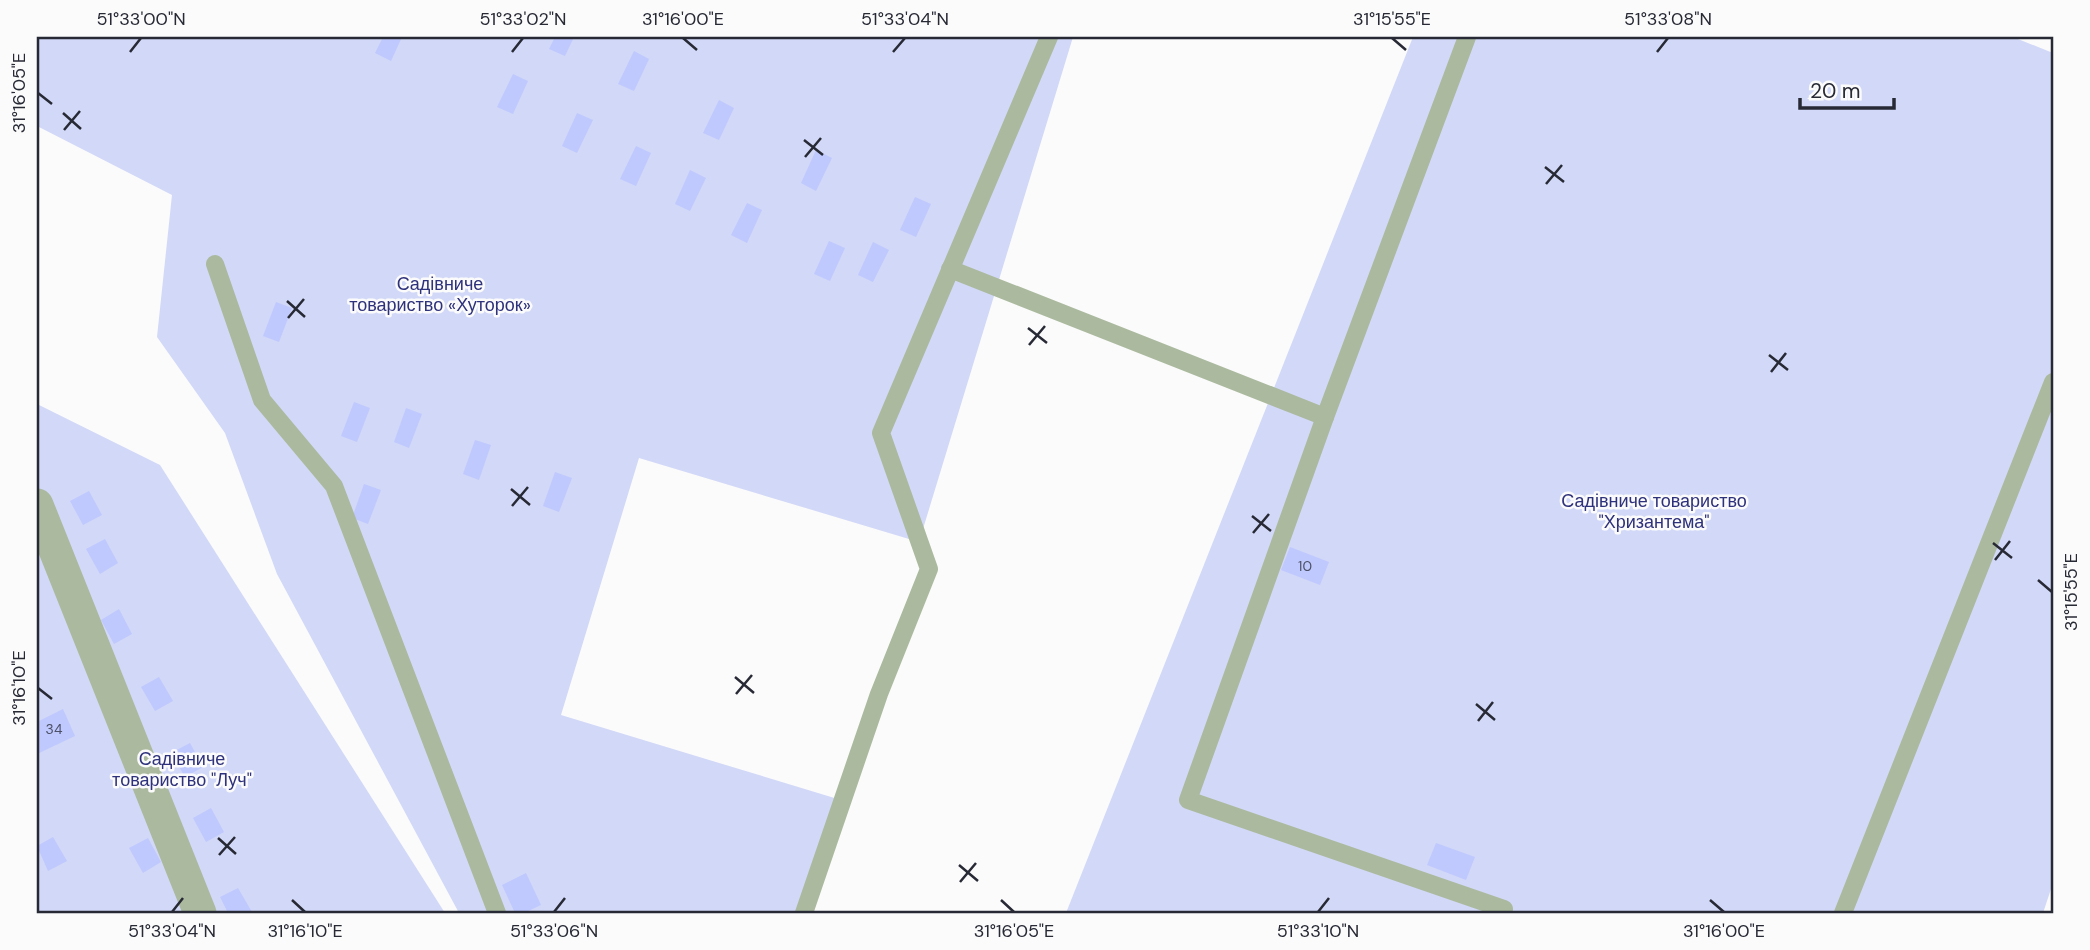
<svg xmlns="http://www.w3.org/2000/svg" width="2090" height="950" font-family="'DM Sans',sans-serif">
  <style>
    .green { fill: #d2d8f7 }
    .building { fill: #bfc9fe }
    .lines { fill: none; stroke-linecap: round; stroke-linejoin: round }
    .lane { stroke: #abba9f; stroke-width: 18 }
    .street { stroke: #abba9f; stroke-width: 33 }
    .ticks { fill: none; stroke: #272935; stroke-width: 2.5 }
    .labels { text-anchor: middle; stroke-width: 5; stroke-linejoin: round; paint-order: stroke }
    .number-label { font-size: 14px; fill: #4d5167 }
    .park-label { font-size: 18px; fill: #2e317b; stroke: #fbfbfb }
    .neatline { fill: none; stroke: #272935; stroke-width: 2.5 }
    .ticks-label { font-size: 18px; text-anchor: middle; fill: #272935 }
  </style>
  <rect width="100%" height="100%" fill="#fbfbfb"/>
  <g class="green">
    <path d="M37 37H1073L919 542 639 458 561 715 841 800 800 913H459L277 574 225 433 157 337 172 195 37 126Z"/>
    <path d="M1413 37H2013L2053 53V883L2043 913H1066Z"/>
    <path d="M37 404 160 465 445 913H37Z"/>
  </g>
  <g class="building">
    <path d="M383 37H402L391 61 375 53Z"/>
    <path d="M555 37H574L565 56 549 49Z"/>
    <path d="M634 51 649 59 634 91 618 84Z"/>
    <path d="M513 74 528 81 513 114 497 107Z"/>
    <path d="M719 100 734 108 719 140 703 133Z"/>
    <path d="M577 113 593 120 577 153 562 146Z"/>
    <path d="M636 146 651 153 636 186 620 179Z"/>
    <path d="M816 150 832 158 816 191 801 183Z"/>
    <path d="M690 170 706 178 690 211 675 204Z"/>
    <path d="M915 197 931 204 916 237 900 230Z"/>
    <path d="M747 203 762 210 747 243 731 235Z"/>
    <path d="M829 241 845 248 830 281 814 274Z"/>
    <path d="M873 242 889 250 873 282 858 275Z"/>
    <path d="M276 302 292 308 279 342 263 336Z"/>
    <path d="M354 402 370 408 357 442 341 436Z"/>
    <path d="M406 408 422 414 409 448 394 442Z"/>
    <path d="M475 440 491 445 479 480 463 474Z"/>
    <path d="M555 472 572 478 559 512 543 506Z"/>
    <path d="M364 484 381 490 368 524 352 518Z"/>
    <path d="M89 491 102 515 83 525 70 501Z"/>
    <path d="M105 539 118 563 100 574 86 549Z"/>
    <path d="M1290 547 1329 562 1320 585 1281 570Z"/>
    <path d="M119 609 132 634 114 644 101 620Z"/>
    <path d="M159 677 173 701 155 711 141 687Z"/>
    <path d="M63 709 75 736 37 754V722Z"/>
    <path d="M190 743 203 767 185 777 171 753Z"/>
    <path d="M211 808 224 832 206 842 193 818Z"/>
    <path d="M53 837 67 861 48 871 37 846Z"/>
    <path d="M148 838 161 862 143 873 129 848Z"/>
    <path d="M1436 843 1475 857 1466 880 1427 865Z"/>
    <path d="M526 873 541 905 524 913H515L502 885Z"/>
    <path d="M238 888 252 912 249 913H228L220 897Z"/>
  </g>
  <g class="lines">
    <g class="lane">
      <path d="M1467 37 1325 417 1188 800 1504 909 1502 913"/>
      <path d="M215 264 262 400 334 486 497 913"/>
      <path d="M950 269 1325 417"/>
      <path d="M804 913 879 694 929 569 881 433 1049 37"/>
      <path d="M1843 913 2053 382"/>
    </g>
    <path class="street" d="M37 505 200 913"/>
  </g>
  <path class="ticks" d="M683 38 697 50M1392 38 1406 50M130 52 141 38M512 52 523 38M893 52 905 38M1657 52 1668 38M38 93 52 104M63 113 81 129M64 130 80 111M804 140 823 155M805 157 821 138M1545 167 1564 182M1546 184 1562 165M287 301 305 317M288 318 304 299M1028 328 1047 343M1029 345 1045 326M1769 355 1788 370M1771 372 1786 353M511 489 530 505M512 506 528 487M1252 516 1271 531M1253 533 1269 514M1993 543 2012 558M1995 560 2010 541M2038 580 2052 592M735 677 754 693M38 688 52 699M736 694 752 675M1476 704 1495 720M1478 721 1493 702M218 838 236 854M219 855 235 837M959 865 978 881M960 882 976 863M292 900 305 912M1001 900 1014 912M1710 900 1724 912M172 912 183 898M554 912 565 898M1318 912 1329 898"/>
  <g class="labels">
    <g class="number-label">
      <text x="1305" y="571">10</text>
      <text x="54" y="734">34</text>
    </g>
    <g class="park-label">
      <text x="440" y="290">Садівниче<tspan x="440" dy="21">товариство «Хуторок»</tspan></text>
      <text x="1654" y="507">Садівниче товариство<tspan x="1654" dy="21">"Хризантема"</tspan></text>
      <text x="182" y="765">Садівниче<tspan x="182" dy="21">товариство "Луч"</tspan></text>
    </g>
  </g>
  <rect width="2090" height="950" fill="none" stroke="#fbfbfb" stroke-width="77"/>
  <path d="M1800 98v10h94v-10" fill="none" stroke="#272935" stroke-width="3.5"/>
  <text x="1810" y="98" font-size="21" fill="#272935" stroke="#fbfbfb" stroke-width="5" paint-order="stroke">20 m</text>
  <rect x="38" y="38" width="2014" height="874" class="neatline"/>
  <g class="ticks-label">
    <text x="141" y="25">51°33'00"N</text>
    <text x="523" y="25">51°33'02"N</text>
    <text x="683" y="25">31°16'00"E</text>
    <text x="905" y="25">51°33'04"N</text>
    <text x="1392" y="25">31°15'55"E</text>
    <text x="1668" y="25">51°33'08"N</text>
    <text transform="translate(19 93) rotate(-90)" y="6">31°16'05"E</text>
    <text transform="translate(2071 592) rotate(-90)" y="6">31°15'55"E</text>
    <text transform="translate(19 688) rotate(-90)" y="6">31°16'10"E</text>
    <text x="172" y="937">51°33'04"N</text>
    <text x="305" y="937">31°16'10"E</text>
    <text x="554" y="937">51°33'06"N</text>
    <text x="1014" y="937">31°16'05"E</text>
    <text x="1318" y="937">51°33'10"N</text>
    <text x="1724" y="937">31°16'00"E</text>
  </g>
</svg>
